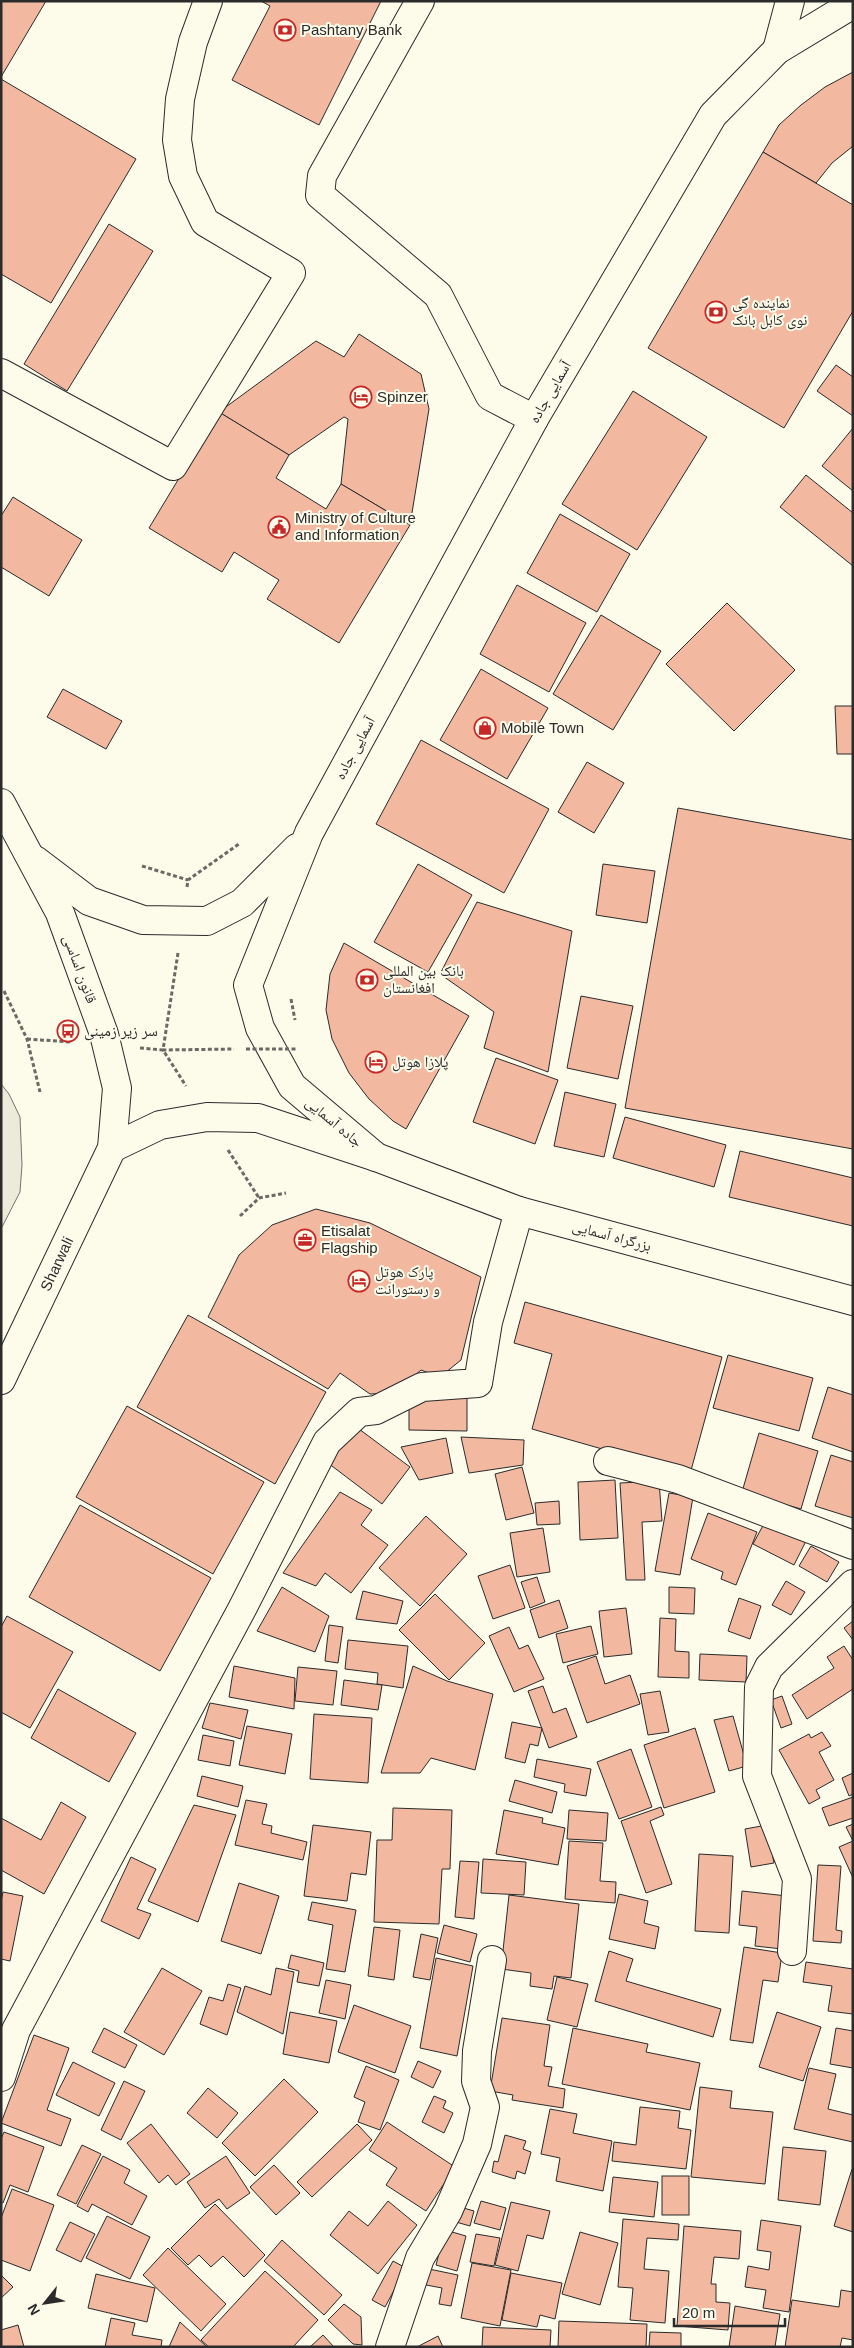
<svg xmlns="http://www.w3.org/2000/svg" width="854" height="2348" font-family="Arial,'Noto Naskh Arabic',sans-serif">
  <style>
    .green { fill: #ecebdb; stroke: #74746e }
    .building { fill: #f2b8a0; stroke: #2b2b2b }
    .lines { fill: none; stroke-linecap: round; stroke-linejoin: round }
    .minor-casing { stroke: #2b2b2b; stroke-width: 30 }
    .highway-casing { stroke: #2b2b2b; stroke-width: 30 }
    .path { stroke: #6a6964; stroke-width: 3; stroke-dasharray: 4 2.5; stroke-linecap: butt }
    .minor { stroke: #fdfbea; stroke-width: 28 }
    .highway { stroke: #fdfbea; stroke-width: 28 }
    .path-bridge { stroke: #6a6964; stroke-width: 3; stroke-dasharray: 4 2.5; stroke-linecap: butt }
    .labels { text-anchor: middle; stroke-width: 4; stroke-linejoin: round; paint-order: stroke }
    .poi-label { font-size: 15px; fill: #2b2b2b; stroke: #fdfbea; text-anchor: start }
    .street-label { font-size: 15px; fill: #2b2b2b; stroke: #fdfbea }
  </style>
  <rect width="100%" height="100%" fill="#fdfbea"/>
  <path class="green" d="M1 1084 9 1094 20 1117 22 1165 20 1192 1 1229Z"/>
  <g class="building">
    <path d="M1 1H46L1 77Z"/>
    <path d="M261 1H381L319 125 232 80 270 6Z"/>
    <path d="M853 72V146L832 163 816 183 763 152 779 125 801 105 825 87Z"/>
    <path d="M1 79 136 159 51 303 1 274Z"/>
    <path d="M763 152 853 205V311L784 428 648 348Z"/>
    <path d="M109 224 153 251 67 391 24 364Z"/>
    <path d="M359 334 421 374 429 409 410 525 341 484 348 419 344 417 289 455 219 412 316 341 344 357Z"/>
    <path d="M836 365 853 377V416L817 391Z"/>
    <path d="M633 391 707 437 637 550 562 504Z"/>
    <path d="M219 412 289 455 276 478 326 509 341 484 410 525 339 643 267 599 279 580 234 552 222 572 149 528Z"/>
    <path d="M853 428V491L822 466Z"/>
    <path d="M806 475 853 513V566L780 507Z"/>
    <path d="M13 497 82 540 49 596 1 567V516Z"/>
    <path d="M560 514 630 554 597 612 527 573Z"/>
    <path d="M517 585 586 623 549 692 480 654Z"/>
    <path d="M727 603 795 670 734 731 666 664Z"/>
    <path d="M601 615 661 651 613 730 553 694Z"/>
    <path d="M481 669 548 708 507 779 440 740Z"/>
    <path d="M63 689 122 721 106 749 47 717Z"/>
    <path d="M835 706H853V754H837Z"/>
    <path d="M421 740 549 809 504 893 376 824Z"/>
    <path d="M587 762 624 783 594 833 558 812Z"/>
    <path d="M678 808 853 840V1149L625 1108Z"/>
    <path d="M418 864 472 895 428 972 374 942Z"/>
    <path d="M603 864 655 871 647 923 596 915Z"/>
    <path d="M477 902 572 931 548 1072 484 1048 494 1012 440 974Z"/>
    <path d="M344 943 469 1016 406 1129 393 1121 369 1099 349 1073 332 1039 326 1010 330 974Z"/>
    <path d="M581 996 633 1006 618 1079 567 1068Z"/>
    <path d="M496 1058 558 1080 535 1144 473 1122Z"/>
    <path d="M565 1092 616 1104 604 1157 554 1146Z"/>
    <path d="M625 1117 726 1145 714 1187 613 1158Z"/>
    <path d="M740 1151 853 1178V1226L729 1197Z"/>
    <path d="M316 1209 370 1223 481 1277 461 1360 440 1377 421 1370 395 1393 370 1394 340 1373 328 1389 208 1317 239 1255 272 1225Z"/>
    <path d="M525 1302 722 1357 690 1474 532 1429 552 1354 514 1343Z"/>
    <path d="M188 1315 326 1392 275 1484 137 1407Z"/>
    <path d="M728 1355 813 1378 799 1431 713 1408Z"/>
    <path d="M828 1387 853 1395V1452L812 1438Z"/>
    <path d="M467 1395V1431L409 1430V1396Z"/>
    <path d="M127 1406 264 1482 213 1574 76 1497Z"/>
    <path d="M355 1426 410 1467 382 1504 328 1463Z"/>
    <path d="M759 1433 818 1451 801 1509 742 1492Z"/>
    <path d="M461 1437 524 1440 523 1465 469 1473Z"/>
    <path d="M446 1438 453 1473 419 1480 401 1447Z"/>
    <path d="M831 1455 853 1462V1518L815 1506Z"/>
    <path d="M522 1467 534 1513 506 1520 495 1474Z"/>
    <path d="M615 1480 618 1538 580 1540 578 1482Z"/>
    <path d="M659 1481 662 1521 642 1522 645 1580H626L620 1483Z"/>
    <path d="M340 1492 372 1510 361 1525 388 1545 351 1593 325 1573 316 1586 283 1573Z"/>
    <path d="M669 1493 693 1497 680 1575 655 1571Z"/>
    <path d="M559 1501 560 1524 537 1525 535 1503Z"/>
    <path d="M80 1505 211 1578 160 1671 29 1597Z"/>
    <path d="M708 1513 757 1532 736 1585 721 1579 723 1572 691 1559Z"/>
    <path d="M426 1516 467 1554 420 1606 379 1568Z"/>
    <path d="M767 1518 807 1539 794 1565 753 1544Z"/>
    <path d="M543 1528 550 1572 517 1577 510 1533Z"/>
    <path d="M811 1546 839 1562 827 1582 799 1566Z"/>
    <path d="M510 1565 525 1608 493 1619 478 1576Z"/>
    <path d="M537 1577 545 1602 530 1608 521 1582Z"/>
    <path d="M786 1581 805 1592 791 1615 772 1605Z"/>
    <path d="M282 1587 329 1616 315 1652 257 1631Z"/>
    <path d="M669 1587 695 1588 694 1614 669 1613Z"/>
    <path d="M363 1591 403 1601 397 1624 356 1619Z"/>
    <path d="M435 1594 485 1643 449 1680 399 1630Z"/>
    <path d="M739 1598 761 1606 750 1639 728 1631Z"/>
    <path d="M559 1600 568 1628 539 1638 530 1610Z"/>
    <path d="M626 1608 632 1654 604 1657 599 1611Z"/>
    <path d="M7 1616 73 1652 30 1728 1 1712V1627Z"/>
    <path d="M660 1618 676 1619 675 1651 689 1652V1678L658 1677Z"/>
    <path d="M853 1621V1640L844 1628Z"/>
    <path d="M329 1625 343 1627 338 1663 325 1661Z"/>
    <path d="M591 1626 598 1654 563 1663 556 1634Z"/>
    <path d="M509 1627 519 1649 528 1645 544 1679 514 1692 489 1636Z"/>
    <path d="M348 1640 408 1646 403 1688 377 1684 378 1673 345 1669Z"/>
    <path d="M844 1646 853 1660V1689L807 1719 792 1695 834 1668 827 1657Z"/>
    <path d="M700 1654 747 1656 746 1682 699 1680Z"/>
    <path d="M596 1656 605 1684 630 1675 640 1704 587 1723 567 1666Z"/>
    <path d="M234 1666 295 1678 294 1709 229 1697Z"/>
    <path d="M413 1666 447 1681 493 1694 475 1770 431 1758 420 1773H381Z"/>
    <path d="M298 1667 337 1671 333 1705 295 1701Z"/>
    <path d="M344 1680 382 1685 378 1710 341 1705Z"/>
    <path d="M543 1686 553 1713 566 1708 577 1737 549 1748 528 1691Z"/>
    <path d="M58 1689 136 1733 109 1782 31 1738Z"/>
    <path d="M660 1691 669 1732 648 1735 640 1694Z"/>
    <path d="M782 1696 792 1724 781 1728 771 1700Z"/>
    <path d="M210 1703 248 1710 241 1739 202 1728Z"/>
    <path d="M314 1714 372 1718 368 1783 310 1779Z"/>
    <path d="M733 1716 747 1766 729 1771 714 1720Z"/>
    <path d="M512 1722 542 1728 538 1746 530 1744 525 1763 505 1758Z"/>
    <path d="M247 1726 292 1734 285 1774 239 1765Z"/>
    <path d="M695 1728 715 1792 664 1808 644 1745Z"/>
    <path d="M822 1732 831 1746 819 1752 834 1780 816 1790 820 1798 809 1804 779 1750 809 1734 811 1738Z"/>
    <path d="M203 1735 234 1741 230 1766 198 1760Z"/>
    <path d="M631 1749 652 1807 619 1819 597 1762Z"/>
    <path d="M537 1759 591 1769 586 1796 564 1792 565 1784 534 1777Z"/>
    <path d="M853 1773V1794L849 1796 842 1778Z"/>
    <path d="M202 1776 243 1786 238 1807 197 1796Z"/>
    <path d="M515 1780 557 1792 552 1813 509 1801Z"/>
    <path d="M853 1797V1818L829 1826 822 1808Z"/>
    <path d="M246 1800 267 1804 262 1824 272 1826 271 1833 307 1842 303 1860 235 1845Z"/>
    <path d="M61 1802 86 1817 44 1894 1 1870V1818L41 1840Z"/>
    <path d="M194 1805 236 1815 198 1922 148 1901Z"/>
    <path d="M661 1807 664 1815 650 1821 672 1884 646 1893 621 1821Z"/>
    <path d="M393 1808 452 1810 450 1869H442L439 1924 374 1922 377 1840H392Z"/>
    <path d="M504 1810 543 1818 542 1823 565 1828 558 1865 496 1854Z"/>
    <path d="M569 1810 608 1813 606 1841 567 1839Z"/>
    <path d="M853 1824V1878L839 1847 853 1841 846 1827Z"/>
    <path d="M313 1825 371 1832 366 1875 351 1873 347 1901 304 1896Z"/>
    <path d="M767 1825 774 1863 751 1867 745 1829Z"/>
    <path d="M569 1841 603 1843 600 1881 616 1882 615 1903 565 1899Z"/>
    <path d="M699 1854 733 1856 729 1933 695 1931Z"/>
    <path d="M131 1857 156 1869 137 1909 151 1914 139 1939 101 1921Z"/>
    <path d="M483 1859 526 1862 524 1895 481 1893Z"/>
    <path d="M460 1861 479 1862 474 1919 455 1917Z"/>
    <path d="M818 1865 841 1866 836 1930 842 1931 841 1943 813 1941Z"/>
    <path d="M239 1883 279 1896 261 1954 221 1941Z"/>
    <path d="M742 1891 787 1896 782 1949 755 1946 757 1927 739 1925Z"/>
    <path d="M3 1892 23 1896 10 1961 1 1959V1901Z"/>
    <path d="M619 1894 648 1901 644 1923 659 1927 655 1949 609 1939Z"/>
    <path d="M509 1895 579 1904 571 1978 554 1976 552 1989 530 1986 531 1973 501 1969Z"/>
    <path d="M312 1902 356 1910 345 1972 326 1969 333 1925 308 1920Z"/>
    <path d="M444 1925 477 1934 470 1962 437 1953Z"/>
    <path d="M374 1927 400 1930 394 1980 368 1976Z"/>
    <path d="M421 1934 438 1938 430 1980 413 1977Z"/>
    <path d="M744 1947 782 1953 778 1982 763 1980 753 2043 730 2040Z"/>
    <path d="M609 1951 633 1959 626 1981 721 2009 713 2037 595 2001Z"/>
    <path d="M291 1955 324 1963 319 1986 297 1982 299 1971 288 1968Z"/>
    <path d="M436 1958 473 1966 457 2056 420 2048Z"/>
    <path d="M806 1962 853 1969V2014L828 2011 832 1986 803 1982Z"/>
    <path d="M162 1968 202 1991 164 2055 124 2032Z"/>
    <path d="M276 1968 294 1972 283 2034 237 2012 245 1986 271 1995Z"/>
    <path d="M557 1977 588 1984 577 2027 547 2020Z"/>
    <path d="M326 1980 351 1985 345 2019 319 2013Z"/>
    <path d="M228 1984 241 1988 227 2035 200 2024 209 1997 223 2001Z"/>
    <path d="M354 2005 411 2026 395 2073 338 2052Z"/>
    <path d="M290 2012 337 2021 329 2063 283 2054Z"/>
    <path d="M777 2012 821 2027 803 2081 759 2067Z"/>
    <path d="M502 2018 550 2025 544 2066 552 2067 548 2086 565 2089 563 2108 512 2100 513 2095 490 2091Z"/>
    <path d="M104 2028 137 2045 125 2068 92 2052Z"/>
    <path d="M573 2028 648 2044 646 2052 700 2063 690 2110 562 2084Z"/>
    <path d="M836 2028 853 2031V2068L830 2064Z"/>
    <path d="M34 2035 69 2048 47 2110 71 2119 61 2146 1 2123Z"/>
    <path d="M418 2061 441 2071 433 2088 411 2077Z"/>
    <path d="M73 2062 115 2083 99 2116 56 2095Z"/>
    <path d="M366 2066 399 2080 380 2130 358 2122 365 2102 354 2097Z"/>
    <path d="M809 2068 836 2074 828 2109 853 2115V2142L794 2129Z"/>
    <path d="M284 2079 318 2112 255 2176 222 2143Z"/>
    <path d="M124 2081 145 2091 121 2140 101 2130Z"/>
    <path d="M700 2087 732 2091 730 2108 773 2112 765 2184 691 2177Z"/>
    <path d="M208 2088 238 2113 217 2138 187 2113Z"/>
    <path d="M434 2096 446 2101 443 2108 453 2113 444 2133 422 2122Z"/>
    <path d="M640 2107 680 2111 678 2128 691 2130 686 2169 612 2161 614 2142 636 2145Z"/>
    <path d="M550 2109 577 2114 573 2133 612 2141 603 2191 556 2181 560 2158 541 2154Z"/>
    <path d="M387 2122 455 2167 426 2211 386 2185 397 2168 369 2150Z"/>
    <path d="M151 2124 190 2174 176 2185 168 2175 159 2183 127 2143Z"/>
    <path d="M357 2124 372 2140 312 2197 297 2182Z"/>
    <path d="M4 2132 44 2147 28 2192 10 2185 3 2203 1 2202V2139Z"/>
    <path d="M505 2135 526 2141 523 2149 531 2152 525 2174 517 2171 515 2179 492 2172 494 2161 498 2162Z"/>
    <path d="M82 2145 101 2154 76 2204 57 2195Z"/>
    <path d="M783 2147 826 2151 820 2205 778 2200Z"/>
    <path d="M103 2156 130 2170 124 2183 147 2196 132 2225 92 2204 88 2212 77 2206Z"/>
    <path d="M226 2156 250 2193 227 2209 219 2199 205 2208 187 2182Z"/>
    <path d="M274 2165 300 2193 276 2215 250 2187Z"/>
    <path d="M852 2169H853V2232L834 2226Z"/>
    <rect x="662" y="2176" width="27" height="39"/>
    <path d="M613 2177 658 2182 654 2217 609 2212Z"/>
    <path d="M12 2189 54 2205 30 2271 1 2260V2218Z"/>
    <path d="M388 2201 417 2225 378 2274 330 2235 349 2211 368 2226Z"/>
    <path d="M481 2201 506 2208 500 2230 474 2223Z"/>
    <path d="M511 2202 550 2211 543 2239 527 2235 518 2271 495 2265Z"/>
    <path d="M215 2204 265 2255 244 2277 223 2256 211 2267 199 2255 188 2265 171 2248Z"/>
    <path d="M460 2207 474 2211 470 2226 456 2222Z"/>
    <path d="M107 2216 150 2237 130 2279 86 2258Z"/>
    <path d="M623 2219 679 2224 678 2240 647 2238 644 2269 669 2271 665 2323 630 2320 633 2288 618 2287Z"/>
    <path d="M761 2220 801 2226 789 2312 763 2308 766 2290 745 2287 748 2266 769 2270 771 2252 757 2250Z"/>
    <path d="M70 2222 95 2234 81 2262 56 2250Z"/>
    <path d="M684 2226 741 2231 739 2259 714 2257 711 2284H716V2302L730 2303 728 2330 677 2326Z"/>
    <path d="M445 2230 466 2236 457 2271 436 2265Z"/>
    <path d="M580 2232 618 2243 600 2305 562 2294Z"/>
    <path d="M476 2234 500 2238 494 2266 470 2262Z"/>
    <path d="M282 2240 342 2295 324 2315 264 2261Z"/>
    <path d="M168 2248 226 2304 201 2331 143 2275Z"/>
    <path d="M393 2261 406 2268 385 2307 372 2300Z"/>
    <path d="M472 2263 511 2270 500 2326 461 2318Z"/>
    <path d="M424 2268 458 2275 451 2306 439 2304 442 2288 421 2284Z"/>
    <path d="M265 2271 318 2320 293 2347H209L201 2340Z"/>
    <path d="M511 2273 562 2283 555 2319 540 2315 537 2327 502 2320Z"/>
    <path d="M96 2274 155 2288 147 2322 88 2308Z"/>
    <path d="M1 2275 13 2287 1 2298Z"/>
    <path d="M841 2290 853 2292V2340L842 2338 840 2347H785L792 2300 839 2307Z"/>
    <path d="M344 2304 361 2317 362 2345 353 2344 328 2320Z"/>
    <path d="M735 2306 780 2314 775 2347H729Z"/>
    <path d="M111 2318 135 2323 132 2335 162 2340 161 2347H105Z"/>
    <path d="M559 2321 647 2324 646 2347H558Z"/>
    <path d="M180 2322 207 2347H169Z"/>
    <path d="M18 2325 24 2347H1V2330Z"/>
    <path d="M483 2327 551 2330 550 2347H482Z"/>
    <path d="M650 2332 681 2333V2347H649Z"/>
    <path d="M323 2335 334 2347H310Z"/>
    <path d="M438 2336 443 2347H417Z"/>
  </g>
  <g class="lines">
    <g class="minor-casing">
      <g id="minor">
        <path d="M420 1 322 176 320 195 438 295 490 396 534 419"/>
        <path d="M777 50 790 1"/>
        <path d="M1 373 173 466 291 273 205 222 183 176 177 140 180 99 193 42 208 1"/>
        <path d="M608 1461 678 1479 853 1545"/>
        <path d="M792 1951 797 1879 757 1776 759 1687 769 1667 853 1584"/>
        <path d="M1 2077 16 2030 242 1609 327 1442 359 1412 376 1410 422 1387 478 1383 488 1322 519 1211"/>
        <path d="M390 2347 420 2258 448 2211 477 2144 485 2107 476 2081 477 2051 492 1960"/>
      </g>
    </g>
    <g class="highway-casing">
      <g id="highway">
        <path d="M1 803 60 913 104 1034 117 1088 112 1148 1 1380"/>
        <path d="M35 860 89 901 143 920 207 921 242 903 297 848"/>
        <path d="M112 1148 160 1125 207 1117 258 1118 376 1157 519 1211 853 1301"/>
        <path d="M376 1157 292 1086 260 1028 248 985 309 833 534 419 713 115 777 50 853 4"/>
      </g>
    </g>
    <g class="path">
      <path d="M142 866 188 880"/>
      <path d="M187 887 188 880 239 844"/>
      <path d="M178 953 163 1050 234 1049"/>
      <path d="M4 991 27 1039 40 1092"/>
      <path d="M291 999 295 1020"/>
      <path d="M27 1039 71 1042"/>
      <path d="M140 1048 163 1050 186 1086"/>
      <path d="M228 1150 259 1198"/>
      <path d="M240 1216 259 1198 286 1193"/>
    </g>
    <use href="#minor" class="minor"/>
    <use href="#highway" class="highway"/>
    <path class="path-bridge" d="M246 1049H296"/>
  </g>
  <defs>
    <g id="bank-ring" transform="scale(1.125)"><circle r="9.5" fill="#fdfbea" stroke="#c62828" stroke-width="1.5"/><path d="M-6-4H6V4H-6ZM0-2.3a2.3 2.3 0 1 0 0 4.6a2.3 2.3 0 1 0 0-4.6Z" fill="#c62828"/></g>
    <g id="hotel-ring" transform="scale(1.125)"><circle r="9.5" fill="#fdfbea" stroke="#c62828" stroke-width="1.5"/><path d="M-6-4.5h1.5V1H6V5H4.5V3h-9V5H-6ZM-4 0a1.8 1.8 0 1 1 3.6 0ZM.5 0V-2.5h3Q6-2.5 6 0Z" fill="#c62828"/></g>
    <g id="civic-ring" transform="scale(1.125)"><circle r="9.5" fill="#fdfbea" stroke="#c62828" stroke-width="1.5"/><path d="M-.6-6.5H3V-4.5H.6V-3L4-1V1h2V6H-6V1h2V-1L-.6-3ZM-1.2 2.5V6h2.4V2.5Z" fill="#c62828"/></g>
    <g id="shop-ring" transform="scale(1.125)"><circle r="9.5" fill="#fdfbea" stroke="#c62828" stroke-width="1.5"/><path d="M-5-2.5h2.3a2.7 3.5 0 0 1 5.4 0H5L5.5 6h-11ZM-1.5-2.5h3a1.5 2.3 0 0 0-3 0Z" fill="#c62828"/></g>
    <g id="bus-ring" transform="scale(1.125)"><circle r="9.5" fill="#fdfbea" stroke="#c62828" stroke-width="1.5"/><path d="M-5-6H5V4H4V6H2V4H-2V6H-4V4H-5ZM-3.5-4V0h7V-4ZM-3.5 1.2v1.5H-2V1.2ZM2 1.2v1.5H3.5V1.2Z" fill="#c62828"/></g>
    <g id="office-ring" transform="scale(1.125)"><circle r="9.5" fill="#fdfbea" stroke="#c62828" stroke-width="1.5"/><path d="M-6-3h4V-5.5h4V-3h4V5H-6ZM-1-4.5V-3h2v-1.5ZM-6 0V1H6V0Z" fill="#c62828"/></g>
  </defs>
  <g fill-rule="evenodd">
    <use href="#bank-ring" x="285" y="30"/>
    <use href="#bank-ring" x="716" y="312"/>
    <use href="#hotel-ring" x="361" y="397"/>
    <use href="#civic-ring" x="279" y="527"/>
    <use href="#shop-ring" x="485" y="728"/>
    <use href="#bank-ring" x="367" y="980"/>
    <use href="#bus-ring" x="68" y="1031"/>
    <use href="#hotel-ring" x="376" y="1062"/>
    <use href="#office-ring" x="305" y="1240"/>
    <use href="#hotel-ring" x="359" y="1281"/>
  </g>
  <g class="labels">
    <g class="poi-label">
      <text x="301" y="35">Pashtany Bank</text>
      <text x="732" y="308">نماینده گی<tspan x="732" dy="17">نوی کابل بانک</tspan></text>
      <text x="377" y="402">Spinzer</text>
      <text x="295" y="523">Ministry of Culture<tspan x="295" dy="17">and Information</tspan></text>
      <text x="501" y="733">Mobile Town</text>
      <text x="383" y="976">بانک بین المللی<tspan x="383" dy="17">افغانستان</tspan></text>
      <text x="84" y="1036">سر زیر زمینی</text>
      <text x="392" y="1067">پلازا هوتل</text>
      <text x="321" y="1236">Etisalat<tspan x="321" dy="17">Flagship</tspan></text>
      <text x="375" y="1277">پارک هوتل<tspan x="375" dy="17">و رستورانت</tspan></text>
    </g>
    <g class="street-label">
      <text transform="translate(550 392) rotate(-60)" y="5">آسمایی جاده</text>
      <text transform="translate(355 748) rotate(-62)" y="5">آسمایی جاده</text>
      <text transform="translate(80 969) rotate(70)" y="5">قانون اساسی</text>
      <text transform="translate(334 1122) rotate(40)" y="5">جاده آسمایی</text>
      <text transform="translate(612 1236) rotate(15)" y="5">بزرگراه آسمایی</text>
      <text transform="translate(57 1264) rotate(-65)" y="5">Sharwali</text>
    </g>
  </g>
  <rect width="854" height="2348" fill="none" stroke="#2b2b2b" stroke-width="5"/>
  <g transform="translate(45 2303) rotate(240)" stroke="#fdfbea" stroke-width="4" paint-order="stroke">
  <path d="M0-4L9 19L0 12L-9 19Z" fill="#2b2b2b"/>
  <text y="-8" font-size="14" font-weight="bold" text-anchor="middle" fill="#2b2b2b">N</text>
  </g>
  <path d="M674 2318v8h111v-8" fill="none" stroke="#2b2b2b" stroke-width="2.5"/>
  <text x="682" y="2318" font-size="15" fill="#2b2b2b" stroke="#fdfbea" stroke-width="4" paint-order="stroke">20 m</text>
</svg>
